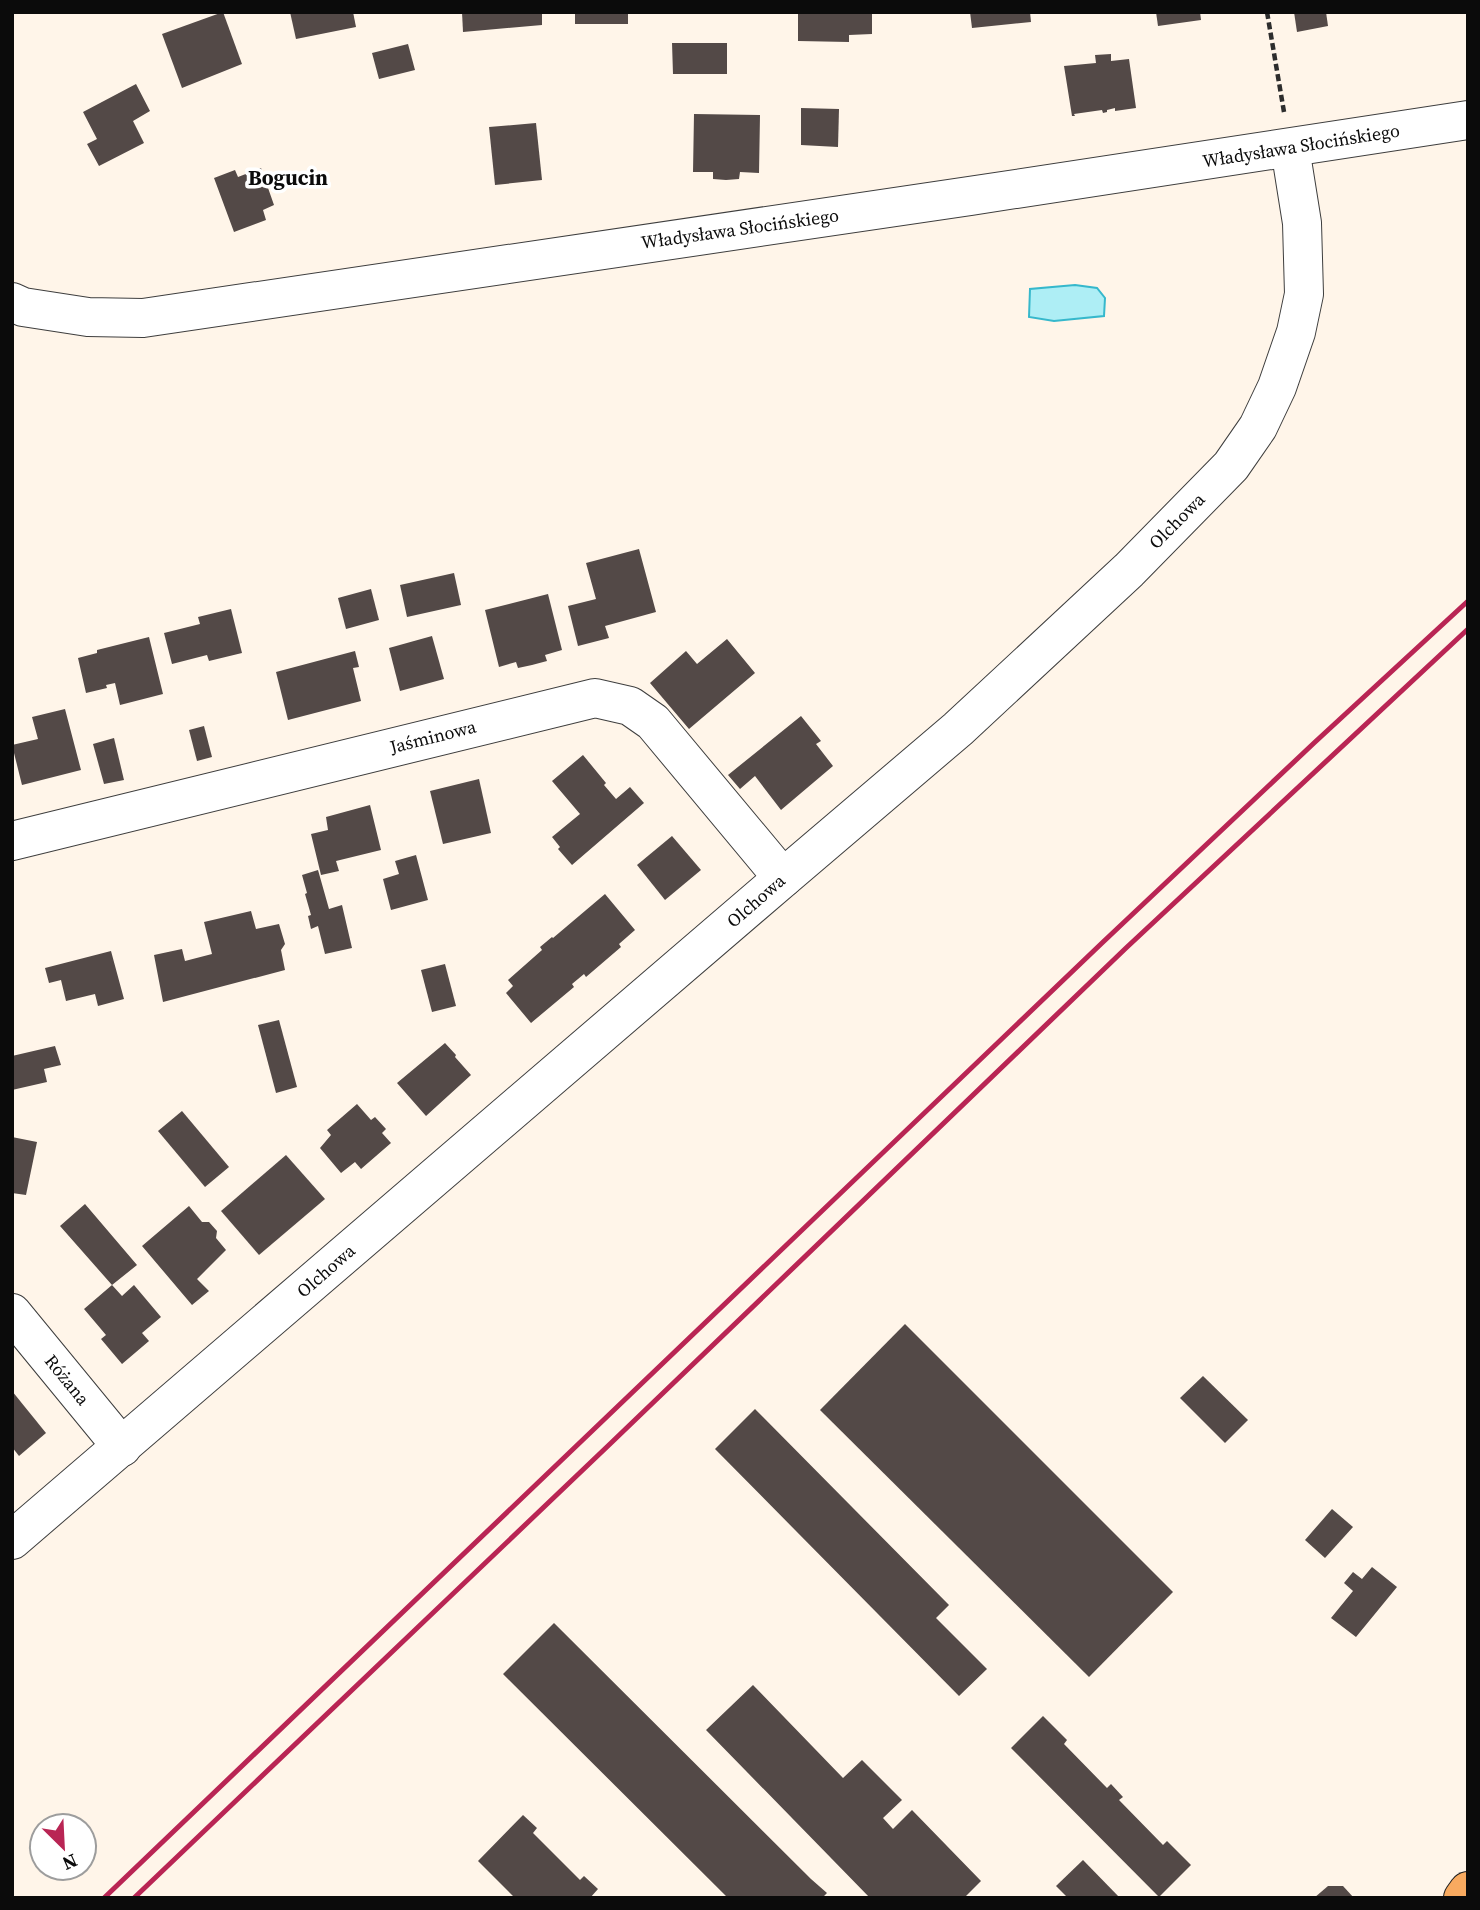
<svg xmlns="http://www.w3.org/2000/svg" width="1480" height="1910" font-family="'Source Serif 4',serif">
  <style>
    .water { fill: #aeeef5; stroke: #36b8cc; stroke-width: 2 }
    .building { fill: #534947 }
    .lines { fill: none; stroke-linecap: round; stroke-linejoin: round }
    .minor-casing { stroke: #3e3e3e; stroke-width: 40 }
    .major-casing { stroke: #1c1c1c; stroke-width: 40 }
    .path { stroke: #2d2d2d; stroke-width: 4.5; stroke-dasharray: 7 3.5; stroke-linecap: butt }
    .minor { stroke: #fff; stroke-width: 38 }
    .major { stroke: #f8aa60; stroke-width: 38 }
    .rail { stroke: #b92554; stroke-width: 5 }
    .labels { text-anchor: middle; stroke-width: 7; stroke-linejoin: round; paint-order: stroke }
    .street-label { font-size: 18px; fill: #0b0b0b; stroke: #fff }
    .quarter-label { font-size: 21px; font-weight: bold; fill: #0b0b0b; stroke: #fff }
  </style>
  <rect width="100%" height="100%" fill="#fff5e9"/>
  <path class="water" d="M1075 285 1097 288 1105 298 1104 316 1054 321 1029 317 1030 289Z"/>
  <g class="building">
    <path d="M223 12 242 64 182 88 162 34Z"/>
    <path d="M290 12H353L356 27 296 39Z"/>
    <path d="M462 12H542V25L463 32Z"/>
    <rect x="575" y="12" width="53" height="12"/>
    <path d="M798 12H872V34L849 35V42L798 41Z"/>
    <path d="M970 12H1030L1031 22 972 28Z"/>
    <path d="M1156 12H1200L1201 20 1158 26Z"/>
    <path d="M1294 12H1326L1328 26 1297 32Z"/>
    <path d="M672 43H727V74H673Z"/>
    <path d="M408 44 415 70 379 79 372 53Z"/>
    <path d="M1111 54V61L1129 59 1136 108 1115 111V108L1107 110V112L1103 113 1102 110 1074 114 1075 116H1072L1064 66 1096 63 1095 55Z"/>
    <path d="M136 84 150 111 133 121 144 143 99 166 87 144 97 139 83 112Z"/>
    <path d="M801 108 839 109 838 147 801 145Z"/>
    <path d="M694 114 760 115 759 173 740 172 739 179 726 180 713 179V172H693Z"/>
    <path d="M536 123 542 180 495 185 489 127Z"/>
    <path d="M261 168 274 205 263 210 266 220 234 232 214 178 235 170 238 177Z"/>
    <path d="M639 549 656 612 605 626 609 638 578 646 568 606 596 599 586 563Z"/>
    <path d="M454 573 461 605 407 617 400 585Z"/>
    <path d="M371 589 379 620 346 629 338 598Z"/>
    <path d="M548 594 562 650 545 655 547 661 532 665 518 668 516 662 499 667 485 610Z"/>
    <path d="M231 609 242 653 209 661 207 655 172 664 164 633 200 624 198 617Z"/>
    <path d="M432 636 444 679 400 691 389 648Z"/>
    <path d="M149 637 163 694 120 705 115 683 106 685 107 688 86 693 78 658 97 653V650Z"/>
    <path d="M727 639 755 673 689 729 650 683 686 651 697 664Z"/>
    <path d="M355 651 359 667 353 668 361 701 288 720 276 672Z"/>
    <path d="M65 709 81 770 22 785 12 745 38 739 32 717Z"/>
    <path d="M801 716 821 741 816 744 833 766 781 810 755 776 740 789 728 775Z"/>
    <path d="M204 726 212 757 197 761 189 730Z"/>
    <path d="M114 738 124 780 104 784 93 744Z"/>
    <path d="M583 755 606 783 604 785 616 799 630 787 644 803 572 865 558 849 560 847 552 837 580 814 552 781Z"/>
    <path d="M479 779 491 833 443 844 430 791Z"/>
    <path d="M370 805 381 850 336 861 339 871 321 875 311 834 328 830 326 817Z"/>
    <path d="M672 836 701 870 665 900 637 865Z"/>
    <path d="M416 855 428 900 391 910 383 879 399 874 395 861Z"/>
    <path d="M318 870 329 909 342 905 352 948 325 954 318 926 311 929 308 916 311 915 305 894 307 893 302 875Z"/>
    <path d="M605 894 635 930 619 944 621 947 586 977 584 974 572 984 574 987 531 1023 506 993 513 986 508 980 542 950 540 947 552 937 553 938Z"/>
    <path d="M251 911 256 929 279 924 285 944 281 950 285 970 163 1002 154 955 182 949 185 961 212 954 204 922Z"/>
    <path d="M111 951 124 999 98 1006 95 994 66 1001 61 980 49 983 45 968Z"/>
    <path d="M445 964 456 1006 432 1012 421 970Z"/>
    <path d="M279 1020 297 1087 276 1093 258 1025Z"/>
    <path d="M445 1043 456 1055 455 1057 471 1075 426 1116 397 1083Z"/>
    <path d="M55 1046 61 1065 44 1069 47 1082 12 1090V1056Z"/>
    <path d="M357 1104 371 1120 375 1117 386 1129 382 1133 391 1143 361 1169 355 1162 341 1173 320 1148 331 1135 327 1130Z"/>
    <path d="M182 1111 229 1167 205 1187 158 1131Z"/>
    <path d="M12 1137 37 1142 26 1195 12 1193Z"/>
    <path d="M286 1155 325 1199 259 1255 221 1211Z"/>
    <path d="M85 1204 137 1265 112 1285 122 1296 134 1285 161 1317 142 1333 149 1341 122 1364 101 1339 106 1335 84 1309 112 1285 60 1226Z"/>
    <path d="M189 1206 202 1222H209L217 1231 216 1238 226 1250 197 1279 209 1291 192 1305 142 1246Z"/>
    <path d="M905 1324 1173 1592 1089 1677 820 1410Z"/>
    <path d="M1203 1376 1248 1420 1225 1443 1180 1398Z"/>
    <path d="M12 1391 46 1433 19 1456 12 1447Z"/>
    <path d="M755 1409 949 1605 936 1618 987 1669 959 1696 715 1449Z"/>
    <path d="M1332 1509 1353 1527 1325 1558 1305 1540Z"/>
    <path d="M1372 1567 1397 1587 1356 1637 1331 1618 1353 1591 1344 1583 1353 1572 1362 1579Z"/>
    <path d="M554 1623 811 1879 827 1893 822 1898H728L503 1674Z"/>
    <path d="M753 1685 843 1778 862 1760 902 1800 883 1818 893 1829 912 1810 981 1881 964 1898H870L706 1730Z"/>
    <path d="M1043 1716 1067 1740 1064 1744 1107 1788 1111 1784 1123 1797 1119 1800 1163 1845 1167 1841 1191 1865 1159 1897 1011 1748Z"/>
    <path d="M523 1815 537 1828 533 1833 580 1880 584 1876 598 1889 590 1898H515L478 1861Z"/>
    <path d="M1083 1860 1120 1898H1068L1056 1886Z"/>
    <path d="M1328 1886H1343L1354 1898H1314Z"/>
  </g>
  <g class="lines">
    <g class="minor-casing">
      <g id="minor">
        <path d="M12 302 23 307 88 317 143 318C584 251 1027 190 1468 120"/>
        <path d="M12 841 595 698 630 706 653 722 783 878"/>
        <path d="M12 1313 122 1447"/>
        <path d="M12 1540 783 878 958 729 1129 570 1231 466 1258 427 1277 387 1296 332 1304 294 1302 223 1290 148"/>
      </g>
    </g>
    <g class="major-casing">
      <path id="major" d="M1463 1898 1468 1891"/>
    </g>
    <path class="path" d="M1267 12 1284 112"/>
    <use href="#minor" class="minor"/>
    <use href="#major" class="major"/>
    <g class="rail">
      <path d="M104 1898 1102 943 1314 743 1468 601"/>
      <path d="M134 1898 611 1443 1126 948 1468 629"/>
    </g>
  </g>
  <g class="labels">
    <g class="street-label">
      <text transform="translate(1301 146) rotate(-9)" y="6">Władysława Słocińskiego</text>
      <text transform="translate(740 229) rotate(-8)" y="6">Władysława Słocińskiego</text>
      <text transform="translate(1177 521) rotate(-45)" y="6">Olchowa</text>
      <text transform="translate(433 737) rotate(-14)" y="6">Jaśminowa</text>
      <text transform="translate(756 901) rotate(-41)" y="6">Olchowa</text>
      <text transform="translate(326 1271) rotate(-41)" y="6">Olchowa</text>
      <text transform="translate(67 1380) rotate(51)" y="6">Różana</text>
    </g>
    <g class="quarter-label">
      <text x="288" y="185">Bogucin</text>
    </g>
  </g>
  <rect width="1480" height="1910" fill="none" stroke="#0b0b0b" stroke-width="28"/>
  <g transform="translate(63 1847) rotate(156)"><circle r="33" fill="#ffffff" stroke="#9d9d9d" stroke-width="2"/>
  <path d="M0-5L12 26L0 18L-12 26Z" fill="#b92554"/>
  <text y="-10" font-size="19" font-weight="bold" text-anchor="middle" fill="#0b0b0b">N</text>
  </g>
</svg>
